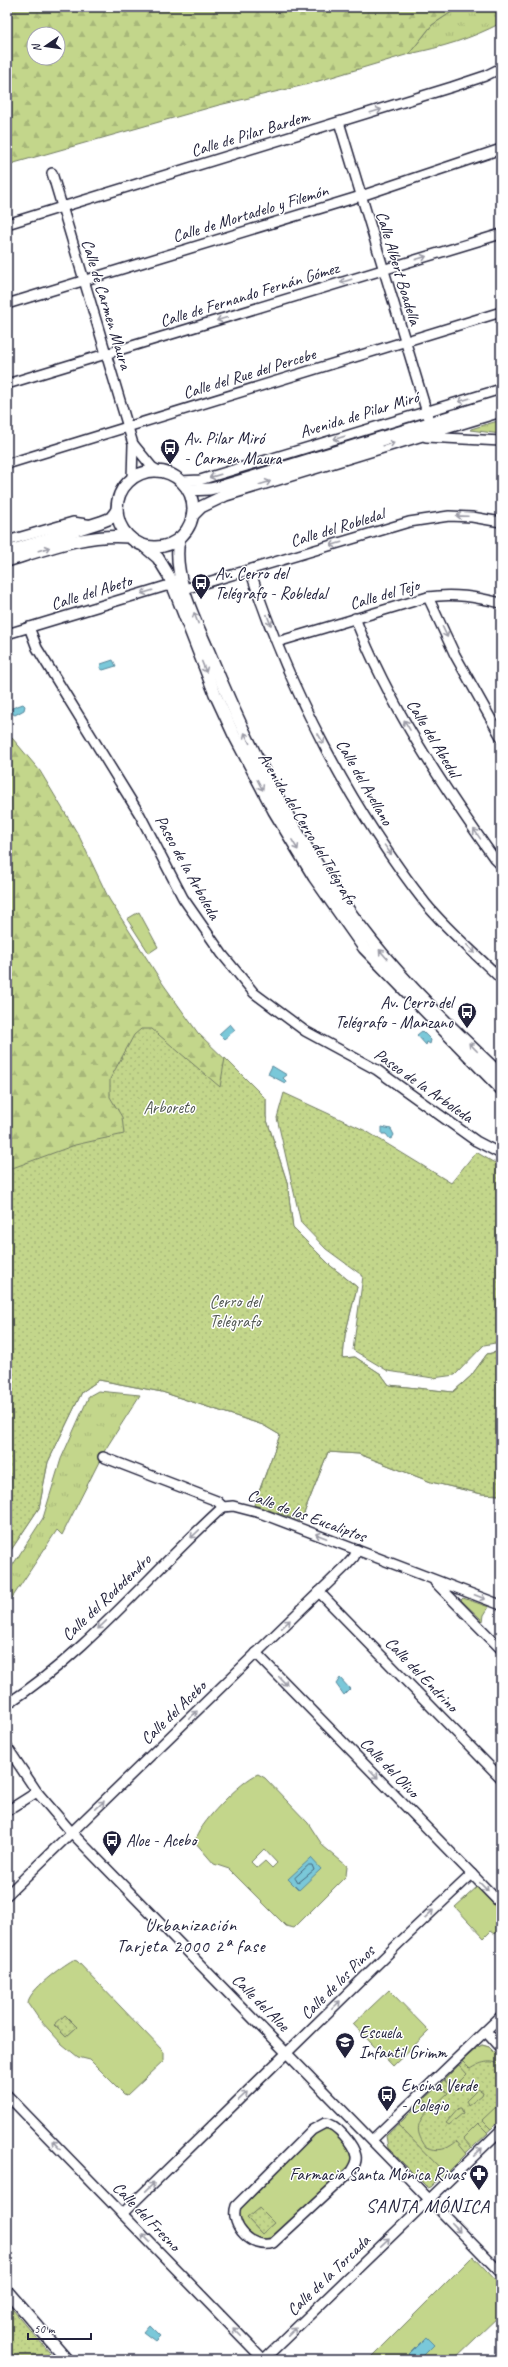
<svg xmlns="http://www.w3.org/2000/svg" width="508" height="2367" font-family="Caveat,sans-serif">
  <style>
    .grass { fill: url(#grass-tufts); stroke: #727c63 }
    .forest { fill: url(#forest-firs); stroke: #727c63; fill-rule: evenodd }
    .park { fill: url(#park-dots); stroke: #727c63 }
    .garden { fill: #c3d68b; stroke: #727c63; fill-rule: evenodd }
    .water { fill: #7ac8d9; stroke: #57869a }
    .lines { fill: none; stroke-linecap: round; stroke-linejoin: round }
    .shore { stroke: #45647a; stroke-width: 1 }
    .minor-casing { stroke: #22223b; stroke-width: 12 }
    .tertiary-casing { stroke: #22223b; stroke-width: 14 }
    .minor { stroke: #fff; stroke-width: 9 }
    .tertiary { stroke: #fff; stroke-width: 11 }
    .oneway { stroke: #9c9ca7 }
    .labels { text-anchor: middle; stroke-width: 3; stroke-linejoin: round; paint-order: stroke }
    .street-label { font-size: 17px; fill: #22223b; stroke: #fff }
    .poi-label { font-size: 17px; fill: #22223b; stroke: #fff; text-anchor: start }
    .park-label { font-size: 17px; fill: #525853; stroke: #fff }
    .neighbourhood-label { font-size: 18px; letter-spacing: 1px; fill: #22223b; stroke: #fff }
    .quarter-label { font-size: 19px; letter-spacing: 1px; fill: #22223b; stroke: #fff }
  </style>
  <defs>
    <pattern id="grass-tufts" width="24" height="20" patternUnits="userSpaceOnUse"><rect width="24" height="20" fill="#c3d68b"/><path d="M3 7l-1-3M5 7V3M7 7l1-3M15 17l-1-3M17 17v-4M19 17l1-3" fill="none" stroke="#a7b779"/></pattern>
    <pattern id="forest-firs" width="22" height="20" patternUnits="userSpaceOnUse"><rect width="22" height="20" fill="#c3d68b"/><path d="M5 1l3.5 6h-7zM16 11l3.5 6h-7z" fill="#a7b779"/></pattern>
    <pattern id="park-dots" width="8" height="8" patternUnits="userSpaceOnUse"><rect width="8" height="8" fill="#c3d68b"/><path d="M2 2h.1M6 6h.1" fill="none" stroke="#a7b779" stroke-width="1.8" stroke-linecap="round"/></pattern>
  </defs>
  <rect width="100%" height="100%" fill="#fff"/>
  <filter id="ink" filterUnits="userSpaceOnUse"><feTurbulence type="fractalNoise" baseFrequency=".025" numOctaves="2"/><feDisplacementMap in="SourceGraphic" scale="8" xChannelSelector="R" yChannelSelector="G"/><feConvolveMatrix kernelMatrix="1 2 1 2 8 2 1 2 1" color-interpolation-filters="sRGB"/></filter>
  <g filter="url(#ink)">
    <g class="grass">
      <path d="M459 7H501V23C470 39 443 47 409 54L432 25Z"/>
      <path d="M501 420V434L470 430 471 429Z"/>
      <path d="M98 1391 140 1395 105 1450 62 1535 57 1530 10 1601 7 1600V1574L43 1518 61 1459 89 1396Z"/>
    </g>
    <g class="forest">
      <path d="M7 7H459L432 25 409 54 305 85 219 105 7 165ZM34 34H58V58H34Z"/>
      <path d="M7 732 40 771 79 836 109 899 163 984 198 1033 266 1099V1117L287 1182 293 1228 332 1267 357 1287 345 1335 343 1358 355 1357 381 1374 389 1385 453 1392 471 1376 487 1354 501 1351V1495L482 1494 431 1482 359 1454 328 1452 301 1521 254 1505 280 1435 263 1425 162 1392 99 1380 82 1392 48 1462 39 1508 7 1556Z"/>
    </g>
    <g class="park">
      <path d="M141 1029H152L220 1087 225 1058 266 1099V1117L287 1182 293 1228 332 1267 357 1287 345 1335 343 1358 355 1357 381 1374 389 1385 453 1392 471 1376 487 1354 501 1351V1495L482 1494 431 1482 359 1454 328 1452 301 1521 254 1505 280 1435 263 1425 162 1392 99 1380 82 1392 48 1462 39 1508 7 1556V1170L75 1145 124 1134 122 1117 110 1097V1079L134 1035Z"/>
      <path d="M284 1093 366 1131 451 1183 476 1152 493 1162 501 1163V1342L484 1345 455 1375 433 1378 388 1371 353 1350 363 1276 326 1249 301 1223 277 1118Z"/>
      <path d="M65 2014 77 2027 66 2037 54 2024Z"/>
      <path d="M482 2045 489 2047 501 2059V2119L431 2187 428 2188 388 2148 386 2136 477 2048Z"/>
      <path d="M259 2207 274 2223 262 2234 247 2218Z"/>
      <path d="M7 2303 56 2360H7Z"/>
    </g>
    <g class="garden">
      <path d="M139 912 158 947 149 953 127 919Z"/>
      <path d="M463 1598 489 1607 484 1615 483 1621 461 1600Z"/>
      <path d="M258 1774 265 1778 308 1823 323 1846 347 1866 346 1876 294 1928 286 1926 229 1869 214 1864 195 1842C196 1826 242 1780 258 1774ZM264 1849 277 1863 272 1868 265 1861 257 1868 251 1862Z"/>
      <path d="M477 1887 501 1912V1928L495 1934 491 1931 484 1938 455 1907Z"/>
      <path d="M73 1960 77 1961 164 2052V2060L127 2095 124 2094 90 2060 78 2057 62 2044 39 2019 28 2003C28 1991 62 1966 73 1960ZM65 2015 77 2027 66 2037 54 2025Z"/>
      <path d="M389 1990 429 2031 393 2066 353 2024Z"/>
      <path d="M482 2045 489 2047 501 2059V2066C492 2058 479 2063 470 2069L462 2061 477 2048Z"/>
      <path d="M459 2065 467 2074 452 2089 444 2080Z"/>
      <path d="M439 2085 448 2093 432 2108 424 2099Z"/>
      <path d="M478 2089 483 2092 482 2095 468 2106 466 2101Z"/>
      <path d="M420 2103 428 2111C415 2124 416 2133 426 2147 438 2152 447 2150 457 2141L467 2153 446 2174 398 2125Z"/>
      <path d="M498 2105 501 2109V2119L491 2129 482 2120Z"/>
      <path d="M459 2108H461L463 2113 449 2125 446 2123Z"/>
      <path d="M478 2123 488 2133 472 2148 463 2138Z"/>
      <path d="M322 2128C337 2127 352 2149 352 2163L349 2169 272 2237C256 2243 246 2233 238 2220L239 2208 309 2138ZM259 2208 274 2223 262 2234 247 2218Z"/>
      <path d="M473 2256 501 2286V2314L453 2360H369Z"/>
    </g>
    <g class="water">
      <path d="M113 660 116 666 103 670 100 668 101 664Z"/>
      <path d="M23 704 25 706 24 710 15 715 13 714 12 708Z"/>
      <path d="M230 1024 235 1030 224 1039 219 1034Z"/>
      <path d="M422 1031 431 1040 430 1044 427 1042 426 1045 417 1035Z"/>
      <path d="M272 1066 287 1075 283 1078 286 1081 285 1083 268 1074Z"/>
      <path d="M382 1127 391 1129 394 1135 392 1138 390 1139 386 1134H382Z"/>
      <path d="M340 1678 350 1689 344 1695 336 1684Z"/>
      <path d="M311 1858 321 1869 299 1890 288 1879Z"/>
      <path d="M149 2325 160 2336 155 2341 143 2332Z"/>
      <path d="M426 2337 434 2345 419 2360H415L409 2354Z"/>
    </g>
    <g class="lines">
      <path class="shore" d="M309 1865H312L314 1870 298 1883 295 1878Z"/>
      <g class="minor-casing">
        <g id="minor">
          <path d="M339 122 428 416"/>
          <path d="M52 173 133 444 132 479"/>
          <path d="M7 224 452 87 485 76 501 68"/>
          <path d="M7 304 361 196 501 149"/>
          <path d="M7 384 501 234"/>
          <path d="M426 437 501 441"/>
          <path d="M134 445 152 467 160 472"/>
          <path d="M7 464 501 312"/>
          <path d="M180 481 200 480 501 389"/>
          <path d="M7 541 73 522 93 525"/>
          <path d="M250 570C289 689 349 806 426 904 448 931 477 955 501 979"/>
          <path d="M428 597 455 655 501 737"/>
          <path d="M355 618C389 705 440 782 494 858L501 865"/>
          <path d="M29 627 37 648 140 815 183 898 222 954 254 993 305 1031 377 1070 476 1141 501 1154"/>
          <path d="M7 634 166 586 188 588 409 522 449 516 472 517 501 522"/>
          <path d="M277 642 428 597C454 593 476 597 501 603"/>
          <path d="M103 1457 217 1501 223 1507"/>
          <path d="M223 1507 233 1506 260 1513 501 1605"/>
          <path d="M435 1582 501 1649"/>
          <path d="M319 1592 501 1778"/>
          <path d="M256 1653 501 1904"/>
          <path d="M7 1704C89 1651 151 1572 223 1507"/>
          <path d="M7 1747 37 1792 72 1833 501 2273"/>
          <path d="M7 1811 37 1792"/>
          <path d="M7 1895 346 1566 354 1557 357 1550"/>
          <path d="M486 2031 501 2048"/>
          <path d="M7 2095 264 2360"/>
          <path d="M325 2123C336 2123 354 2145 356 2156 357 2162 354 2166 351 2171L273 2243C253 2250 229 2226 236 2206L312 2130Z"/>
          <path d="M372 2140 501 2016"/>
          <path d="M122 2214 399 1943 472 1874"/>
          <path d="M263 2360 501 2130"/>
        </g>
      </g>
      <g class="tertiary-casing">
        <g id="tertiary">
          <circle cx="155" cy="509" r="38"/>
          <path d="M188 490 210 489 223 486 501 401"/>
          <path d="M192 516 201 507 226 495 501 411"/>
          <path d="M179 540C172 575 195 620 209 652 251 754 303 855 372 941 410 989 457 1033 501 1075"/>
          <path d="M144 546 158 558 169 576 215 694 234 735 274 811 314 877 364 948 501 1089"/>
          <path d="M7 552 101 522 111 518 117 510"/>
          <path d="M7 561C46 549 87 533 129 537"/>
          <path d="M7 2291 67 2360"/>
        </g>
      </g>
      <use href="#minor" class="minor"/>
      <use href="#tertiary" class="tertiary"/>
    </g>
    <defs><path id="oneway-shaft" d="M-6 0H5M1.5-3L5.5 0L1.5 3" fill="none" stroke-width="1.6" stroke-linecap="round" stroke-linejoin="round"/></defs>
    <g class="oneway">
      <use href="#oneway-shaft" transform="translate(376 111) rotate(-17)"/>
      <use href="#oneway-shaft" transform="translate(421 258) rotate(-17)"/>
      <use href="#oneway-shaft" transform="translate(346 281) rotate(163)"/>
      <use href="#oneway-shaft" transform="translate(222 319) rotate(163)"/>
      <use href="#oneway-shaft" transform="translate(464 400) rotate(163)"/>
      <use href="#oneway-shaft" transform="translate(339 438) rotate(163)"/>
      <use href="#oneway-shaft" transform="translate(389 444) rotate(-17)"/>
      <use href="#oneway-shaft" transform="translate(215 476) rotate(164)"/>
      <use href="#oneway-shaft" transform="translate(265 483) rotate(-17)"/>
      <use href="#oneway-shaft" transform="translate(462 516) rotate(-178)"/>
      <use href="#oneway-shaft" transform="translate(336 544) rotate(163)"/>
      <use href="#oneway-shaft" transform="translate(44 549) rotate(-17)"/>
      <use href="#oneway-shaft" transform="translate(147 592) rotate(163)"/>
      <use href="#oneway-shaft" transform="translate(196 618) rotate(-111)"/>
      <use href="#oneway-shaft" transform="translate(269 620) rotate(69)"/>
      <use href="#oneway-shaft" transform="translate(445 632) rotate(65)"/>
      <use href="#oneway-shaft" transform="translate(204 667) rotate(68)"/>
      <use href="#oneway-shaft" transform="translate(407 725) rotate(-120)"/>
      <use href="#oneway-shaft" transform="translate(247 738) rotate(-116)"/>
      <use href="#oneway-shaft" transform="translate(321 739) rotate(60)"/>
      <use href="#oneway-shaft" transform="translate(260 785) rotate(62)"/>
      <use href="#oneway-shaft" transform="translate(477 834) rotate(-125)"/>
      <use href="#oneway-shaft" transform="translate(295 845) rotate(59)"/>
      <use href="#oneway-shaft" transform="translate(388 850) rotate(54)"/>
      <use href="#oneway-shaft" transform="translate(471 949) rotate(45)"/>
      <use href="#oneway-shaft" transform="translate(383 954) rotate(-131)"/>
      <use href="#oneway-shaft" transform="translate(473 1047) rotate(-134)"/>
      <use href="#oneway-shaft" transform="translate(195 1534) rotate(136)"/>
      <use href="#oneway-shaft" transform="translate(321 1536) rotate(-159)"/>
      <use href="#oneway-shaft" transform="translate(480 1597) rotate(21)"/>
      <use href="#oneway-shaft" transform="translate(286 1624) rotate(-44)"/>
      <use href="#oneway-shaft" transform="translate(102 1625) rotate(136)"/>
      <use href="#oneway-shaft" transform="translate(283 1681) rotate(46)"/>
      <use href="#oneway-shaft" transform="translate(193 1715) rotate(-44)"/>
      <use href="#oneway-shaft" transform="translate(374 1774) rotate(46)"/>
      <use href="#oneway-shaft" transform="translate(100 1805) rotate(-44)"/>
      <use href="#oneway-shaft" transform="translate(484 1887) rotate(46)"/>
      <use href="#oneway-shaft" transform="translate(429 1914) rotate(-43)"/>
      <use href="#oneway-shaft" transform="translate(336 2005) rotate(-45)"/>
      <use href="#oneway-shaft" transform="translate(243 2096) rotate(-44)"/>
      <use href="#oneway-shaft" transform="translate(56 2145) rotate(-134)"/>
      <use href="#oneway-shaft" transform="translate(478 2152) rotate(-44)"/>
      <use href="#oneway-shaft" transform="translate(150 2187) rotate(-44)"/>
      <use href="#oneway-shaft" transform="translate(456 2227) rotate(46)"/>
      <use href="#oneway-shaft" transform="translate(146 2238) rotate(-134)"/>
      <use href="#oneway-shaft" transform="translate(385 2242) rotate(-44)"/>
      <use href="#oneway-shaft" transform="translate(237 2332) rotate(-134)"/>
      <use href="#oneway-shaft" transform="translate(292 2332) rotate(-44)"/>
    </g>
  </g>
  <defs>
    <g id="bus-pin" transform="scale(1)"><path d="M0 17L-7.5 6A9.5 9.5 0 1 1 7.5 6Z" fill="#22223b" stroke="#fff"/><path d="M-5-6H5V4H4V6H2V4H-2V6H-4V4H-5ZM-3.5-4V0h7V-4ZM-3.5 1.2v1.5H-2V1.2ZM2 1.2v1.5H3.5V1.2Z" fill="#fff"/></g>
    <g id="school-pin" transform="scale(1)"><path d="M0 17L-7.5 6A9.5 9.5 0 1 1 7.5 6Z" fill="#22223b" stroke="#fff"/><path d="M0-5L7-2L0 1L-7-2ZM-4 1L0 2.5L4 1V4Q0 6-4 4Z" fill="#fff"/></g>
    <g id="pharmacy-pin" transform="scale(1)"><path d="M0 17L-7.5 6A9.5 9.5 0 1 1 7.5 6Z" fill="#22223b" stroke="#fff"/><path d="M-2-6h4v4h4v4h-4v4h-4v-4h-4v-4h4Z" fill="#fff"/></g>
  </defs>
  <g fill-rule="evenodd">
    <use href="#bus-pin" x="170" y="448"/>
    <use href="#bus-pin" x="201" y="583"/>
    <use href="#bus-pin" x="467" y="1012"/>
    <use href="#bus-pin" x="112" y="1840"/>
    <use href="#school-pin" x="345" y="2042"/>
    <use href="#bus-pin" x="387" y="2095"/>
    <use href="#pharmacy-pin" x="479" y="2174"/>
  </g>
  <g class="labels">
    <g class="street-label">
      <text transform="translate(250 133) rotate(-17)" y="6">Calle de Pilar Bardem</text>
      <text transform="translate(250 213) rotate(-17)" y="6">Calle de Mortadelo y Filemón</text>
      <text transform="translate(399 268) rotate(73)" y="6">Calle Albert Boadella</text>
      <text transform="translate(249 294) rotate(-17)" y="6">Calle de Fernando Fernán Gómez</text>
      <text transform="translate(107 304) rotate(73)" y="6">Calle de Carmen Maura</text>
      <text transform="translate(249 373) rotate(-17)" y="6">Calle del Rue del Percebe</text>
      <text transform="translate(359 414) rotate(-17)" y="6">Avenida de Pilar Miró</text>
      <text transform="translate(337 527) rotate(-17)" y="6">Calle del Robledal</text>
      <text transform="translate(91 592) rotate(-17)" y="6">Calle del Abeto</text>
      <text transform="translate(384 594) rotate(-16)" y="6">Calle del Tejo</text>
      <text transform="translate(434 738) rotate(59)" y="6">Calle del Abedul</text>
      <text transform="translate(365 782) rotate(60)" y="6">Calle del Avellano</text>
      <text transform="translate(308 828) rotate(59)" y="6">Avenida del Cerro del Telégrafo</text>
      <text transform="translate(188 867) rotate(61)" y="6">Paseo de la Arboleda</text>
      <text transform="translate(424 1085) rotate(35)" y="6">Paseo de la Arboleda</text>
      <text transform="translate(307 1515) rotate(20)" y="6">Calle de los Eucaliptos</text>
      <text transform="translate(106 1597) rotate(-44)" y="6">Calle del Rododendro</text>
      <text transform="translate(422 1674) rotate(46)" y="6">Calle del Endrino</text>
      <text transform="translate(173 1712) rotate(-44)" y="6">Calle del Acebo</text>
      <text transform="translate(390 1767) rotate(46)" y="6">Calle del Olivo</text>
      <text transform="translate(337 1982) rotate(-45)" y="6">Calle de los Pinos</text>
      <text transform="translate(261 2002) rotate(45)" y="6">Calle del Aloe</text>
      <text transform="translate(147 2216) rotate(46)" y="6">Calle del Fresno</text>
      <text transform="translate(328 2275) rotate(-44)" y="6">Calle de la Torcada</text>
    </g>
    <g class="poi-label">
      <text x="184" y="444">Av. Pilar Miró<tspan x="184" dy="20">- Carmen Maura</tspan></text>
      <text x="215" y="579">Av. Cerro del<tspan x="215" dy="20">Telégrafo - Robledal</tspan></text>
      <text x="453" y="1008" text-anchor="end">Av. Cerro del<tspan x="453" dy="20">Telégrafo - Manzano</tspan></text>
      <text x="126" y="1846">Aloe - Acebo</text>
      <text x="359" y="2038">Escuela<tspan x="359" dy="20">Infantil Grimm</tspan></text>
      <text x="401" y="2091">Encina Verde<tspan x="401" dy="20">- Colegio</tspan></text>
      <text x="465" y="2180" text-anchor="end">Farmacia Santa Mónica Rivas</text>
    </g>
    <g class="park-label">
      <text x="169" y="1113">Arboreto</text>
      <text x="235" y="1307">Cerro del<tspan x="235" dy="20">Telégrafo</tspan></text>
    </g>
    <g class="neighbourhood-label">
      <text x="191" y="1931">Urbanización<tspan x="191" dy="21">Tarjeta 2000 2ª fase</tspan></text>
    </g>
    <g class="quarter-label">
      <text x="428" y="2212">SANTA MÓNICA</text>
    </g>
  </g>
  <rect width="508" height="2367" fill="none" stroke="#fff" stroke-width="24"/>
  <rect x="12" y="12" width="484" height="2343" fill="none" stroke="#22223b" stroke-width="1.5" filter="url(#ink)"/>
  <g transform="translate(46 46) rotate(257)"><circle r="19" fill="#ffffff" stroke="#a7a7b1"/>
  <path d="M0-3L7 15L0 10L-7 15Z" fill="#22223b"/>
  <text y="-6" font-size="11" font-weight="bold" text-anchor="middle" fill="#22223b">N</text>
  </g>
  <path d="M28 2333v6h63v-6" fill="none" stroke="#22223b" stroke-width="2"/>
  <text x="34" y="2333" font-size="12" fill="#22223b" stroke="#ffffff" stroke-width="3" paint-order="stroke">50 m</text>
</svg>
